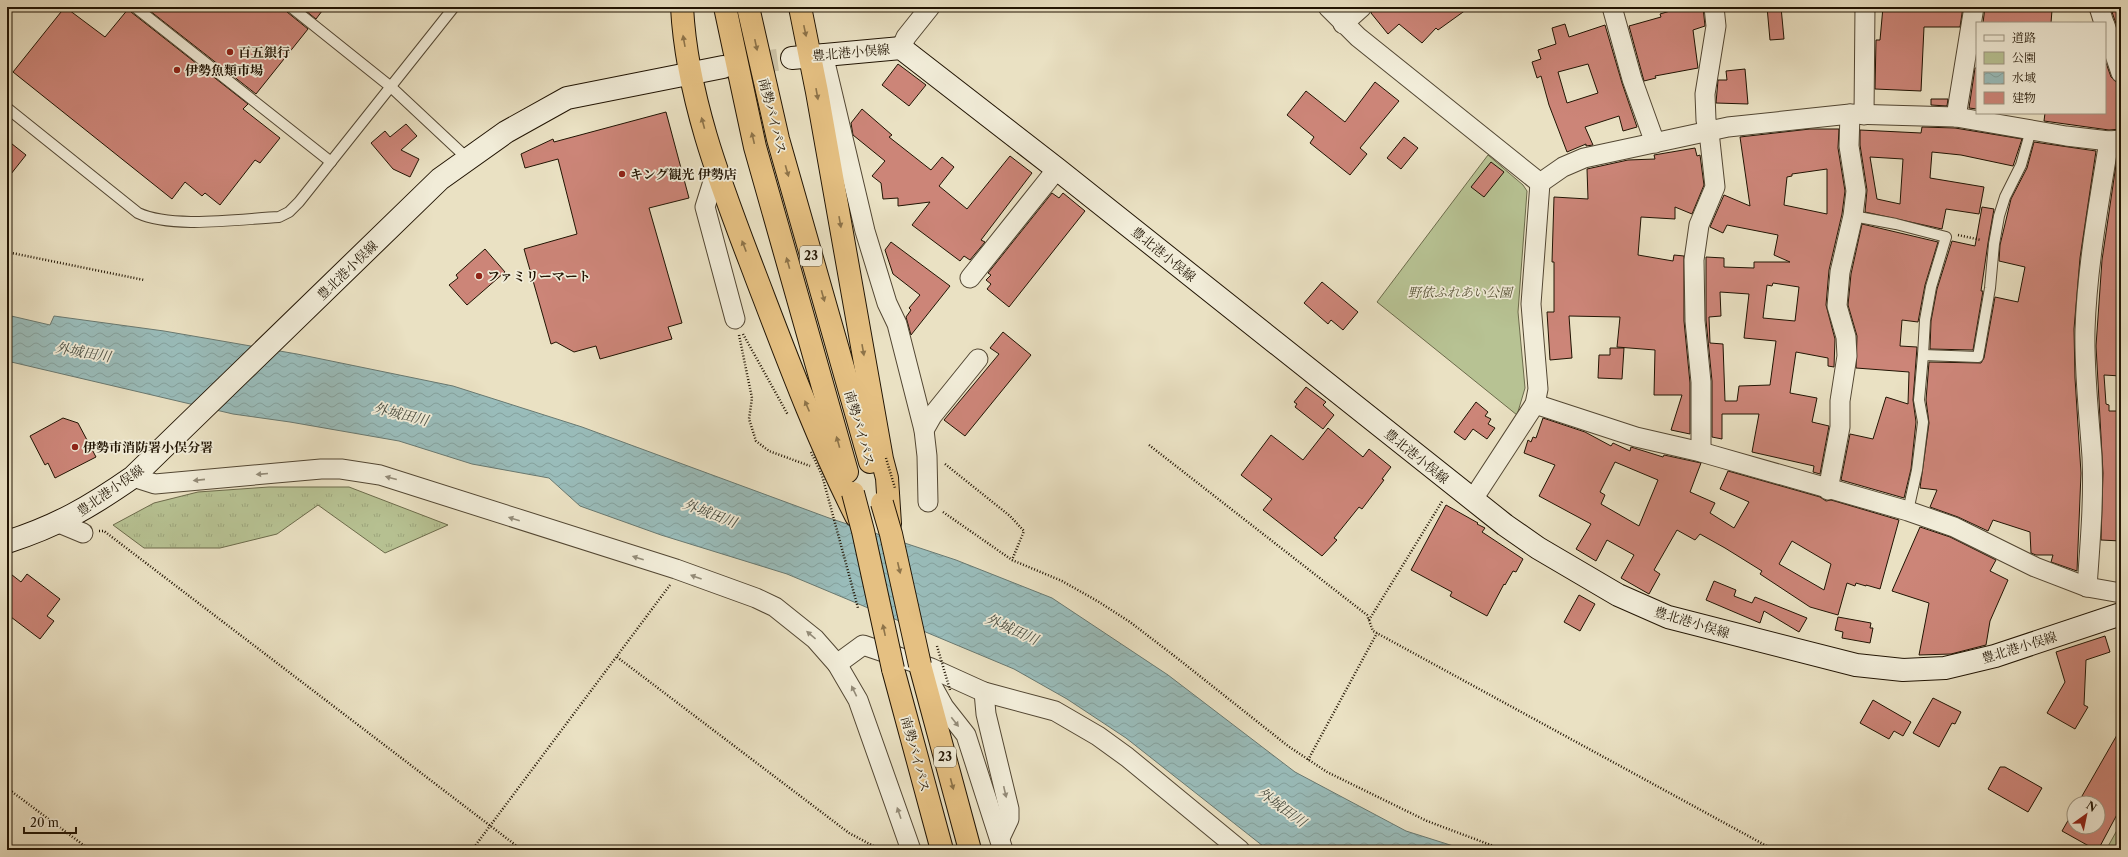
<svg xmlns="http://www.w3.org/2000/svg" width="2128" height="857" font-family="'Libre Caslon Text','Noto Serif JP',serif">
  <style>
    .grass { fill: url(#grass-tufts); stroke: #6c6b4b }
    .park { fill: #b7c293; stroke: #6c6b4b }
    .water { fill: url(#water-waves); stroke: #697971 }
    .building { fill: #cc8578; stroke: #211403; fill-rule: evenodd }
    .lines { fill: none; stroke-linecap: round; stroke-linejoin: round }
    .secondary-tunnel { stroke: #ccc2a6; stroke-width: 22; stroke-dasharray: 22 11; stroke-linecap: butt }
    .service-casing { stroke: #534733; stroke-width: 12 }
    .minor-casing { stroke: #534733; stroke-width: 21 }
    .secondary-casing { stroke: #211403; stroke-width: 24 }
    .trunk-casing { stroke: #211403; stroke-width: 24 }
    .path { stroke: #211403; stroke-width: 2.5; stroke-dasharray: 1 2; stroke-linecap: butt }
    .service { stroke: #f1ecd8; stroke-width: 10 }
    .minor { stroke: #f1ecd8; stroke-width: 19 }
    .secondary { stroke: #f1ecd8; stroke-width: 22 }
    .trunk { stroke: #e5c082; stroke-width: 22 }
    .trunk-bridge-casing { stroke: #211403; stroke-width: 24; stroke-linecap: butt }
    .path-bridge { stroke: #211403; stroke-width: 2.5; stroke-dasharray: 1 2; stroke-linecap: butt }
    .trunk-bridge { stroke: #e5c082; stroke-width: 22 }
    .oneway { fill: #8d7349 }
    .oneway2 { fill: #938b78 }
    .poi-dot { fill: #8f2418; stroke: #f1ecd8; stroke-width: 1.5 }
    .labels { text-anchor: middle; stroke-width: 3.5; stroke-linejoin: round; paint-order: stroke }
    .shield { fill: #f1ecd8; stroke: #5f5543; stroke-width: 1 }
    .shield-label { font-size: 12px; font-weight: bold; fill: #211403 }
    .poi-label { font-size: 13px; font-weight: bold; fill: #211403; stroke: #f1ecd8; text-anchor: start }
    .street-label { font-size: 13px; fill: #211403; stroke: #f1ecd8 }
    .park-label { font-size: 13px; font-style: italic; fill: #565135; stroke: #f1ecd8 }
    .water-label { font-size: 14px; font-style: italic; fill: #4b4f43; stroke: #f1ecd8 }
  </style>
  <defs>
    <pattern id="grass-tufts" width="24" height="20" patternUnits="userSpaceOnUse"><rect width="24" height="20" fill="#b7c293"/><path d="M3 7l-1-3M5 7V3M7 7l1-3M15 17l-1-3M17 17v-4M19 17l1-3" fill="none" stroke="#9da67d"/></pattern>
    <pattern id="water-waves" width="16" height="10" patternUnits="userSpaceOnUse"><rect width="16" height="10" fill="#99bcba"/><path d="M0 5q4-4 8 0t8 0" fill="none" stroke="#84a19e"/></pattern>
  </defs>
  <rect width="100%" height="100%" fill="#eae1c3"/>
  <filter id="stains"><feTurbulence type="fractalNoise" baseFrequency=".005" numOctaves="4"/><feColorMatrix values="0 0 0 0 .2 0 0 0 0 .09 0 0 0 0 .02 0 0 0 .5 -.17"/></filter>
  <radialGradient id="worn" r=".72"><stop offset=".6" stop-color="#630" stop-opacity="0"/><stop offset="1" stop-color="#630" stop-opacity=".3"/></radialGradient>
  <path class="grass" d="M269 487H349L448 525 385 553 318 505 277 534 220 548H144L113 525 154 503 198 492Z"/>
  <g class="park">
    <path d="M1488 155 1523 185 1527 191 1518 312 1525 388 1517 415 1377 302Z"/>
    <path d="M2121 823V850H2106Z"/>
  </g>
  <path class="water" d="M7 315 50 325 54 316 164 331 297 354 453 386 582 427 829 518 956 560 1052 598 1168 675 1295 772 1406 831 1466 850H1268L1126 738 1067 699 1014 669 787 574 661 535 580 506 549 478 472 464 399 441 290 422 233 414 7 361Z"/>
  <g class="building">
    <path d="M65 7 105 37 129 8 131 12 248 104 243 109 280 138 260 163 255 160 220 205 205 193 202 196 185 182 172 199 13 72Z"/>
    <path d="M145 7H285L287 12 308 29 256 94Z"/>
    <path d="M301 7H325L316 19Z"/>
    <path d="M1373 7H1470L1438 30 1436 28 1422 43 1399 24 1388 34 1371 13Z"/>
    <path d="M1676 7H1703L1705 26 1693 30 1698 68 1655 76 1656 78 1644 81 1629 26 1661 17 1660 14 1677 9Z"/>
    <path d="M1767 7H1781L1784 39 1770 40Z"/>
    <path d="M1883 7H1963L1960 27H1924L1921 91 1875 89 1876 40H1880Z"/>
    <path d="M1985 7 2020 10V7H2033L2052 10 2051 23H1983Z"/>
    <path d="M2121 10V38L2112 12Z"/>
    <path d="M1565 24 1569 37 1605 25 1622 83 1637 127 1623 131 1619 116 1585 127 1593 145 1586 146V144L1567 152 1549 105 1541 76 1537 78 1532 62 1541 59 1538 50 1556 44 1552 28ZM1588 64 1598 93 1567 103 1558 72Z"/>
    <path d="M2105 60 2111 77 2119 84 2121 89V129L2109 130 2044 121 2045 113H2105Z"/>
    <path d="M898 64 926 85 909 106 882 85Z"/>
    <path d="M1975 68H1977V109L1969 108Z"/>
    <path d="M1745 69 1748 104 1716 103 1718 80H1727L1726 71Z"/>
    <path d="M1375 82 1399 101 1360 148 1367 154 1350 175 1310 143 1314 137 1287 115 1306 91 1345 122Z"/>
    <path d="M1931 99H1948L1947 106 1931 105Z"/>
    <path d="M862 109 892 135 889 137 931 170 942 157 954 167 939 186 967 209 1010 156 1032 173 981 240 985 242 970 260 964 256 960 261 912 225 930 202 898 206V198L883 199 881 183 872 176 885 161 853 135 851 123Z"/>
    <path d="M666 112 689 198 649 208 682 323 668 327 672 339 600 359 596 346 574 352 556 342 551 344 524 249 577 234 558 159 525 168 521 154 553 139 554 142Z"/>
    <path d="M406 124 417 136 401 150 419 159 410 177 393 169 371 143 385 131 390 137Z"/>
    <path d="M1922 127 1955 128 2022 139 2013 166 1961 155 1932 152 1930 178 1984 187 1979 214 1946 209 1942 229 1865 212 1867 190 1860 145V130L1921 133ZM1870 157 1903 159 1900 204 1877 199Z"/>
    <path d="M1810 129H1839L1838 148 1845 191 1842 214 1829 270 1826 305 1835 339 1834 367 1828 366V358L1796 352 1790 393 1817 398 1812 422 1829 426 1820 474 1813 472 1814 466 1752 452 1759 414H1722V439L1712 437V381L1706 320V257L1724 258V267L1754 268V262H1790L1774 255 1778 235 1727 225 1723 233 1710 227 1724 195 1750 206 1740 137ZM1827 169V214L1784 205 1787 177 1792 176V174ZM1773 283 1799 287 1795 321 1763 318 1767 285 1772 286ZM1720 292 1749 294 1744 338 1776 341 1770 385 1739 386 1737 401H1725L1723 344 1710 343 1709 317 1721 316Z"/>
    <path d="M1404 137 1418 148 1401 169 1387 158Z"/>
    <path d="M7 140 26 155 7 179Z"/>
    <path d="M2034 142 2096 151 2080 258 2074 329 2075 378 2081 473 2077 571 2051 562 2053 555H2036L2031 553 2030 532 1993 520 1988 531 1958 517 1930 507 1937 490 1920 488 1929 423 1926 400 1929 362 1981 363 1984 358 1995 297 2018 302 2025 267 1999 261 2000 245 2011 199 2027 168Z"/>
    <path d="M1695 148 1697 156 1700 155 1704 185 1692 214 1675 207V219L1641 217 1638 255 1673 261 1674 255 1684 256V321L1690 383V434L1671 430 1682 395H1654L1655 350 1617 347 1620 317 1569 316 1572 358 1550 360 1547 312H1554V262H1552L1554 197 1588 199 1587 169 1628 160 1655 159 1654 155Z"/>
    <path d="M2118 151H2121V376L2104 375 2106 404 2109 405V411H2121V541L2101 540 2103 473 2096 346 2102 260Z"/>
    <path d="M1491 162 1504 172 1484 197 1471 187Z"/>
    <path d="M1052 193 1059 198 1063 193 1085 211 1009 307 987 289 991 284 986 280 991 275 988 273Z"/>
    <path d="M1982 207 1994 209 1988 243 1981 291H1983L1973 350 1930 349 1931 321 1937 289 1952 241 1975 246Z"/>
    <path d="M1862 224 1938 242 1925 285 1918 322 1902 320 1900 346 1917 347 1913 400 1916 422 1911 469 1904 498 1841 480 1850 434 1873 439 1886 397 1908 404 1909 372 1856 368 1857 336 1848 305 1851 274Z"/>
    <path d="M891 242 950 286 911 335 906 317 911 310 909 308 920 295 893 274 885 250Z"/>
    <path d="M485 249 505 272 467 305 449 285 458 278 456 275Z"/>
    <path d="M1322 282 1358 312 1343 330 1331 320 1328 324 1304 303Z"/>
    <path d="M1003 332 1031 355 965 436 944 420 999 354 990 348Z"/>
    <path d="M1610 348H1624L1622 379 1598 378 1599 355H1610Z"/>
    <path d="M1306 387 1326 402 1323 405 1334 415 1323 429 1295 407 1297 404 1294 402Z"/>
    <path d="M1476 402 1488 412 1485 416 1491 419 1488 424 1495 428 1487 439 1473 429 1465 440 1454 432Z"/>
    <path d="M63 418 78 423 96 457 55 478 48 463 45 465 30 436Z"/>
    <path d="M1543 418 1585 432 1611 446 1613 443 1630 451 1631 447 1663 457 1664 455 1701 463 1690 492 1715 503 1710 513 1734 528 1749 502 1720 489 1728 471 1820 497 1826 501 1831 500 1899 520 1880 589 1866 585V586L1856 583 1855 586 1847 583 1838 615 1810 607 1760 574 1762 571 1725 548 1700 534 1695 540 1677 530 1654 570 1660 574 1649 594 1621 578 1634 555 1607 540 1596 561 1576 549 1591 524 1539 496 1555 465 1524 453 1528 440 1531 442 1533 437 1536 438ZM1615 462 1658 480 1639 526 1601 504 1605 495 1600 492ZM1792 541 1831 564 1824 590 1779 564Z"/>
    <path d="M1328 428 1363 457 1369 449 1391 467 1382 479 1384 480 1362 509 1359 507 1334 538 1337 540 1322 556 1263 510 1272 499 1241 475 1271 435 1303 460Z"/>
    <path d="M1446 505 1478 523 1477 524 1485 528 1482 532 1523 559 1516 572 1513 571 1505 585 1504 584 1487 616 1450 596 1452 592 1411 570Z"/>
    <path d="M1920 527 1950 537 1996 560 1990 571 2008 580 1990 621 1986 645 1951 654 1919 655 1929 603 1892 591Z"/>
    <path d="M7 571 21 582 27 574 60 599 47 616 54 621 40 639 7 614Z"/>
    <path d="M1714 581 1736 590 1734 596 1752 603 1755 597 1807 618 1799 632 1764 611 1760 623 1706 600Z"/>
    <path d="M1579 595 1595 604 1580 631 1564 622Z"/>
    <path d="M1838 617 1871 623 1870 628H1873L1870 643 1842 638 1843 632 1835 630Z"/>
    <path d="M2105 636 2110 652 2086 660 2084 705 2088 707 2075 729 2047 713 2065 682 2056 652Z"/>
    <path d="M1933 698 1961 712 1955 724 1952 723 1939 747 1913 733Z"/>
    <path d="M1873 700 1911 722 1903 736 1894 731 1889 739 1860 723Z"/>
    <path d="M2121 728V807L2098 850H2096L2062 831 2074 810V827H2098V803H2078Z"/>
    <path d="M2000 767H2005L2042 788 2028 812 1988 789Z"/>
  </g>
  <g class="lines">
    <path class="secondary-tunnel" d="M723 67 792 58"/>
    <g class="service-casing">
      <g id="service">
        <path d="M135 7 331 162"/>
        <path d="M291 7 391 87 468 159"/>
        <path d="M7 108 138 213C172 229 239 219 279 217L289 212 299 202 454 7"/>
        <path d="M1853 216 1896 224 1946 237 1931 287 1925 320 1923 355"/>
        <path d="M1908 511 1917 470 1923 422 1919 400 1923 355 1978 357 1990 288 1994 244 1999 216 2005 197 2021 165 2031 130"/>
      </g>
    </g>
    <g class="minor-casing">
      <g id="minor">
        <path d="M1328 7 1358 37 1540 183"/>
        <path d="M1612 7 1632 79 1655 143"/>
        <path d="M2099 7 2104 23"/>
        <path d="M1343 24 1362 7"/>
        <path d="M2105 25 2121 73"/>
        <path d="M901 48 906 37 930 7"/>
        <path d="M823 54 865 231 887 303 897 324 924 430 927 456 928 502"/>
        <path d="M1864 115 1865 7"/>
        <path d="M1956 117 1974 7"/>
        <path d="M716 172 705 207 735 319"/>
        <path d="M1540 183 1563 167 1584 158 1728 127 1850 114 1956 117 2066 136 2109 141 2121 140"/>
        <path d="M970 278 1057 169"/>
        <path d="M1535 404 1636 437 1701 452 1908 511 1954 527 2035 567 2087 587 2121 593"/>
        <path d="M924 430 932 416 978 359"/>
        <path d="M1701 452V382L1695 321 1694 260 1699 225 1715 187 1709 132 1706 120 1705 94 1716 26 1714 7"/>
        <path d="M133 477 155 484 321 469H341L380 475 676 569 756 598 775 607 815 639 837 664 858 700 911 850"/>
        <path d="M1828 490 1840 427V401L1847 356 1846 337 1837 306 1840 272 1853 216 1856 191 1849 146 1850 114"/>
        <path d="M1473 499 1535 404 1538 389 1531 304 1540 183"/>
        <path d="M59 523 83 533"/>
        <path d="M2087 587C2090 544 2094 500 2092 457 2089 414 2084 373 2085 330 2087 267 2099 203 2109 141"/>
        <path d="M837 664 863 645 931 668 984 692 1055 711 1098 736 1127 757 1240 850"/>
        <path d="M929 680 944 707 966 735 1003 850"/>
        <path d="M984 692 986 714 1009 809V819L1000 838"/>
      </g>
    </g>
    <g class="secondary-casing">
      <g id="secondary">
        <path d="M792 58 901 48 1057 169 1505 525 1538 548 1618 595 1668 617 1856 665 1903 670 1945 668 1995 656 2121 614"/>
        <path d="M7 542C57 526 90 507 133 477L440 179 506 132 567 98 723 67"/>
      </g>
    </g>
    <g class="trunk-casing">
      <g id="trunk">
        <path d="M682 7C687 101 723 190 756 277 787 358 817 439 856 516"/>
        <path d="M725 7 755 147 847 472"/>
        <path d="M748 7 778 139 870 462"/>
        <path d="M800 7 817 92 882 459 887 478 890 524"/>
        <path d="M920 665 970 850"/>
        <path d="M893 669 942 850"/>
      </g>
    </g>
    <g class="path">
      <path d="M1958 235 1981 240"/>
      <path d="M7 252 144 280"/>
      <path d="M743 334 788 415"/>
      <path d="M739 335 752 398 749 419 756 441 769 451 810 466"/>
      <path d="M1149 445 1367 615 1373 631 1774 850"/>
      <path d="M945 464 1010 516 1024 531 1012 560"/>
      <path d="M943 512 1012 560 1062 581 1099 602 1130 622 1177 658 1288 746 1327 772 1427 821 1504 850"/>
      <path d="M99 531H104L522 850"/>
      <path d="M1369 620 1443 500"/>
      <path d="M617 657 849 833 879 849 891 850"/>
      <path d="M1308 760 1377 633"/>
      <path d="M7 788 90 850"/>
      <path d="M472 850 670 585"/>
    </g>
    <use href="#service" class="service"/>
    <use href="#minor" class="minor"/>
    <use href="#secondary" class="secondary"/>
    <use href="#trunk" class="trunk"/>
    <g class="trunk-bridge-casing">
      <g id="trunk-bridge">
        <path d="M853 493 863 531 893 669"/>
        <path d="M882 503 891 534 920 665"/>
      </g>
    </g>
    <g class="path-bridge">
      <path d="M811 452 822 475 858 608"/>
      <path d="M886 458 895 488"/>
      <path d="M937 646 950 690"/>
    </g>
    <use href="#trunk-bridge" class="trunk-bridge"/>
  </g>
  <defs><path id="oneway-solid" d="M-6-.8H1V-3.2L6.5 0L1 3.2V.8H-6Z"/></defs>
  <g class="oneway">
    <use href="#oneway-solid" transform="translate(805 31) rotate(78)"/>
    <use href="#oneway-solid" transform="translate(684 41) rotate(-100)"/>
    <use href="#oneway-solid" transform="translate(756 45) rotate(78)"/>
    <use href="#oneway-solid" transform="translate(817 94) rotate(80)"/>
    <use href="#oneway-solid" transform="translate(703 123) rotate(-105)"/>
    <use href="#oneway-solid" transform="translate(753 138) rotate(-103)"/>
    <use href="#oneway-solid" transform="translate(787 171) rotate(74)"/>
    <use href="#oneway-solid" transform="translate(840 222) rotate(80)"/>
    <use href="#oneway-solid" transform="translate(744 246) rotate(-111)"/>
    <use href="#oneway-solid" transform="translate(788 263) rotate(-106)"/>
    <use href="#oneway-solid" transform="translate(823 296) rotate(74)"/>
    <use href="#oneway-solid" transform="translate(863 350) rotate(80)"/>
    <use href="#oneway-solid" transform="translate(807 406) rotate(-113)"/>
    <use href="#oneway-solid" transform="translate(838 442) rotate(-106)"/>
    <use href="#oneway-solid" transform="translate(899 568) rotate(77)"/>
    <use href="#oneway-solid" transform="translate(884 630) rotate(-102)"/>
    <use href="#oneway-solid" transform="translate(952 784) rotate(75)"/>
  </g>
  <g class="oneway2">
    <use href="#oneway-solid" transform="translate(262 474) rotate(175)"/>
    <use href="#oneway-solid" transform="translate(391 478) rotate(-165)"/>
    <use href="#oneway-solid" transform="translate(199 480) rotate(174)"/>
    <use href="#oneway-solid" transform="translate(514 519) rotate(-163)"/>
    <use href="#oneway-solid" transform="translate(638 558) rotate(-163)"/>
    <use href="#oneway-solid" transform="translate(696 577) rotate(-160)"/>
    <use href="#oneway-solid" transform="translate(811 635) rotate(-140)"/>
    <use href="#oneway-solid" transform="translate(854 691) rotate(-116)"/>
    <use href="#oneway-solid" transform="translate(955 722) rotate(52)"/>
    <use href="#oneway-solid" transform="translate(1005 792) rotate(77)"/>
    <use href="#oneway-solid" transform="translate(899 813) rotate(-109)"/>
  </g>
  <g class="poi-dot">
    <circle cx="230" cy="52" r="4"/>
    <circle cx="177" cy="70" r="4"/>
    <circle cx="622" cy="174" r="4"/>
    <circle cx="479" cy="276" r="4"/>
    <circle cx="75" cy="447" r="4"/>
  </g>
  <g class="labels">
    <g class="shield">
      <rect x="800" y="246" width="22" height="20" rx="3"/>
      <rect x="934" y="747" width="22" height="20" rx="3"/>
    </g>
    <g class="shield-label">
      <text x="811" y="260">23</text>
      <text x="945" y="761">23</text>
    </g>
    <g class="poi-label">
      <text x="238" y="57">百五銀行</text>
      <text x="185" y="75">伊勢魚類市場</text>
      <text x="630" y="179">キング観光 伊勢店</text>
      <text x="487" y="281">ファミリーマート</text>
      <text x="83" y="452">伊勢市消防署小俣分署</text>
    </g>
    <g class="street-label">
      <text transform="translate(851 52) rotate(-5)" y="5">豊北港小俣線</text>
      <text transform="translate(773 116) rotate(76)" y="5">南勢バイパス</text>
      <text transform="translate(1164 254) rotate(39)" y="5">豊北港小俣線</text>
      <text transform="translate(347 270) rotate(-44)" y="5">豊北港小俣線</text>
      <text transform="translate(860 428) rotate(74)" y="5">南勢バイパス</text>
      <text transform="translate(1417 456) rotate(39)" y="5">豊北港小俣線</text>
      <text transform="translate(110 490) rotate(-35)" y="5">豊北港小俣線</text>
      <text transform="translate(1692 622) rotate(17)" y="5">豊北港小俣線</text>
      <text transform="translate(2019 647) rotate(-17)" y="5">豊北港小俣線</text>
      <text transform="translate(916 754) rotate(75)" y="5">南勢バイパス</text>
    </g>
    <g class="park-label">
      <text x="1460" y="297">野依ふれあい公園</text>
    </g>
    <g class="water-label">
      <text transform="translate(83 352) rotate(10)" y="5">外城田川</text>
      <text transform="translate(401 414) rotate(14)" y="5">外城田川</text>
      <text transform="translate(710 513) rotate(21)" y="5">外城田川</text>
      <text transform="translate(1012 629) rotate(24)" y="5">外城田川</text>
      <text transform="translate(1282 807) rotate(36)" y="5">外城田川</text>
    </g>
  </g>
  <rect width="2128" height="857" fill="none" stroke="#eae1c3" stroke-width="24"/>
  <rect x="8" y="8" width="2112" height="841" fill="none" stroke="#211403" stroke-width="2"/>
  <rect x="12" y="12" width="2104" height="833" fill="none" stroke="#211403"/>
  <rect x="1976" y="22" width="130" height="92" fill="#f1ecd8" stroke="#9e9683"/>
  <rect x="1984" y="35" width="20" height="6" fill="#f1ecd8" stroke="#9e9683"/>
  <text x="2012" y="42" font-size="12" fill="#211403">道路</text>
  <rect x="1984" y="52" width="20" height="12" fill="#b7c293" stroke="#9e9683"/>
  <text x="2012" y="62" font-size="12" fill="#211403">公園</text>
  <rect x="1984" y="72" width="20" height="12" fill="url(#water-waves)" stroke="#9e9683"/>
  <text x="2012" y="82" font-size="12" fill="#211403">水域</text>
  <rect x="1984" y="92" width="20" height="12" fill="#cc8578" stroke="#9e9683"/>
  <text x="2012" y="102" font-size="12" fill="#211403">建物</text>
  <g transform="translate(2086 815) rotate(33)"><circle r="19" fill="#f1ecd8" stroke="#9e9683"/>
  <path d="M0-3L7 15L0 10L-7 15Z" fill="#8f2418"/>
  <text y="-6" font-size="11" font-weight="bold" text-anchor="middle" fill="#211403">N</text>
  </g>
  <path d="M24 827v6h52v-6" fill="none" stroke="#211403" stroke-width="2"/>
  <text x="30" y="827" font-size="12" fill="#211403" stroke="#f1ecd8" stroke-width="3" paint-order="stroke">20 m</text>
  <rect width="100%" height="100%" filter="url(#stains)"/>
  <rect width="100%" height="100%" fill="url(#worn)"/>
</svg>
